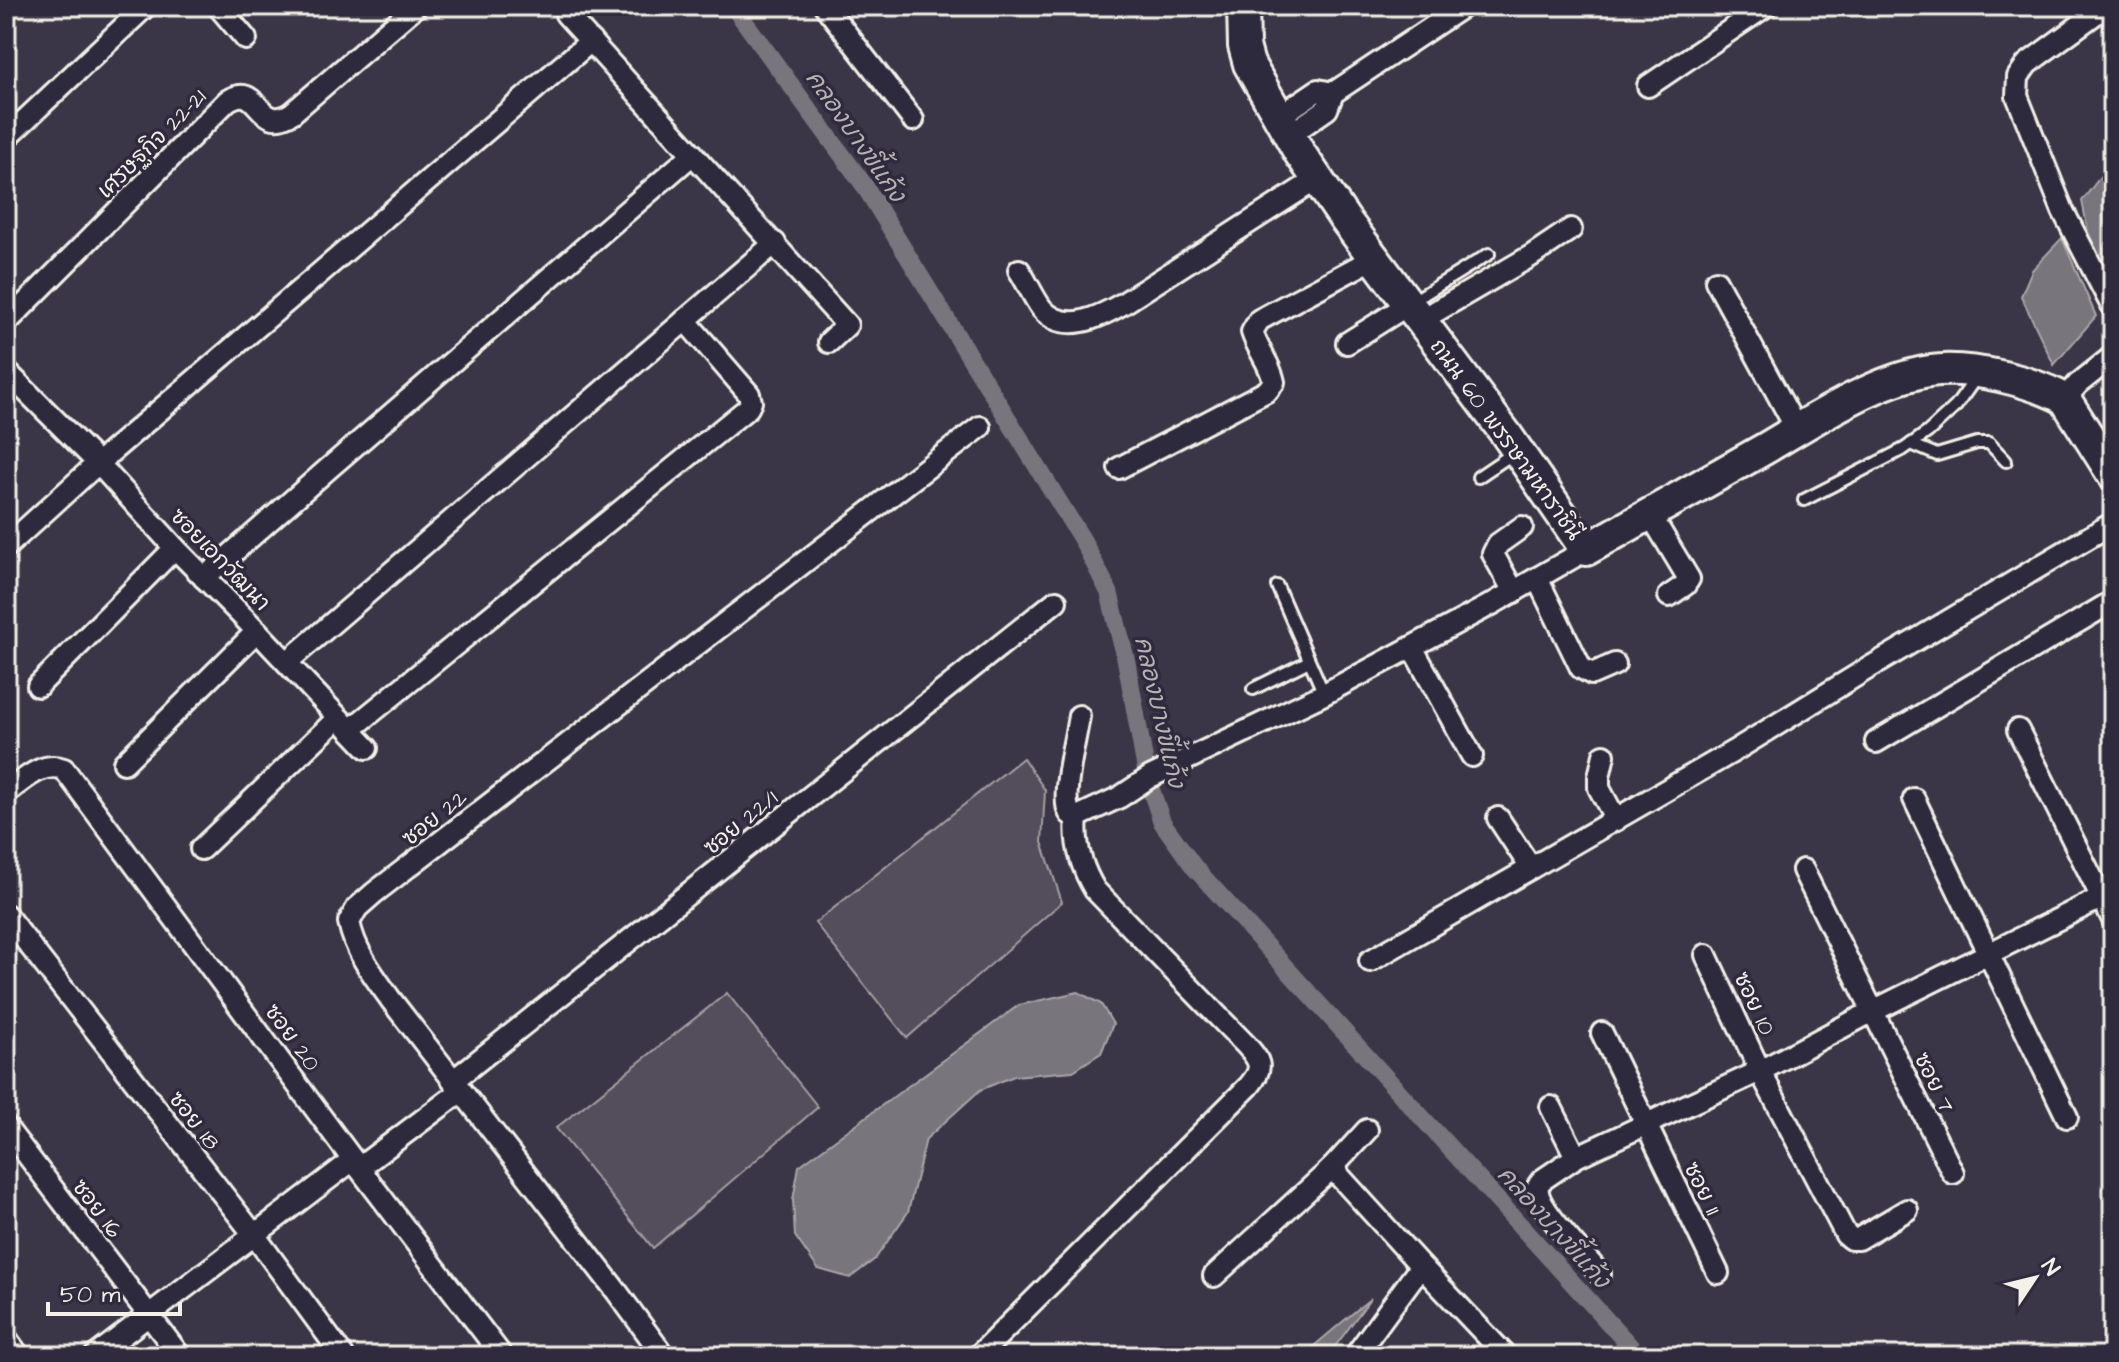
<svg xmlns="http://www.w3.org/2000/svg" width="2119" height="1362" font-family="'Architects Daughter','Playpen Sans Thai',sans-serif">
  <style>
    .green { fill: #534e5c; stroke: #a4a0a2; stroke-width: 2 }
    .water { fill: #78747b; stroke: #aaa6a7; stroke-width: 2 }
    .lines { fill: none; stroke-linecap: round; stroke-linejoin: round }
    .canal { stroke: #78747b; stroke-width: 18 }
    .lane-casing { stroke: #f4f1e8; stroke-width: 16 }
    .street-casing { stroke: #f4f1e8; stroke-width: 26 }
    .secondary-casing { stroke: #f4f1e8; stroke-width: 36 }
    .lane { stroke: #2f2a3d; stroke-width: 10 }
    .street { stroke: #2f2a3d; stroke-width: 20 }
    .secondary { stroke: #2f2a3d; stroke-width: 30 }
    .labels { text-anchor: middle; stroke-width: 7; stroke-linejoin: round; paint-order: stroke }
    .street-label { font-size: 22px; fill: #f4f1e8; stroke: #2f2a3d }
    .water-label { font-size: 24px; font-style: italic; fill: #b6b2b2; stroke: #2f2a3d }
  </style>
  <rect width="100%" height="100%" fill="#3b3647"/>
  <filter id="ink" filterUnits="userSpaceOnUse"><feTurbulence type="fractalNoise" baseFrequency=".0125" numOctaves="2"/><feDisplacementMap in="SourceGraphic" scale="16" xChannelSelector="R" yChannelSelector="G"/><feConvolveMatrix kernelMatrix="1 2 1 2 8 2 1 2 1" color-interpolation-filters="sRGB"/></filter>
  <g filter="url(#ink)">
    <g class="green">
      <path d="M1023 758 1045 790 1042 842 1062 902 907 1038 815 923Z"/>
      <path d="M727 993 818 1107 653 1248 556 1128Z"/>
    </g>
    <g class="water">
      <path d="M2113 160V282L2110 285 2093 256 2082 201Z"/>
      <path d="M2062 238 2096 316 2054 365 2021 296 2032 270Z"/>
      <path d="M1078 992 1101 1004 1113 1024 1101 1053 1073 1071 1014 1076 980 1090 926 1139 908 1212 875 1259 850 1278 818 1269 795 1236 793 1200 799 1166 1019 1005Z"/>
      <path d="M1371 1298 1328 1356H1302Z"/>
    </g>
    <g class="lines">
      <path class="canal" d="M733 6 864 185 1083 541 1109 592 1126 660 1148 781 1162 822 1194 867 1639 1356"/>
      <g class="lane-casing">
        <g id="lane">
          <path d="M1413 301 1489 254"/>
          <path d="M1911 444 1937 455 1977 443H1989L2006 461"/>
          <path d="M1478 477 1515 452"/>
          <path d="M1804 500 1904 449 1928 432 1956 406 1978 375"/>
          <path d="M1277 586 1324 694"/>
          <path d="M1253 689 1309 661"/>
        </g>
      </g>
      <g class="street-casing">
        <g id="street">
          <path d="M218 6 246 39"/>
          <path d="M825 6 913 120"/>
          <path d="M2106 6 2027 64 2018 77 2017 96 2063 211 2113 308"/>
          <path d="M566 14 847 325 829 342"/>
          <path d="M1648 86 1766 6"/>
          <path d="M1278 117 1318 90 1333 93"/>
          <path d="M1288 136 1327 109 1333 93 1464 6"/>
          <path d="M6 138 146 6"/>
          <path d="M1019 270C1027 282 1033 297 1042 309 1065 335 1100 317 1124 303L1317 179"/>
          <path d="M1716 281 1797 430"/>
          <path d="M1421 320 1531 256 1571 229"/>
          <path d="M6 323 227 101C261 79 256 135 292 113L416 6"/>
          <path d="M1347 343 1409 304"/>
          <path d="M6 371 98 463 175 548 257 631 367 748"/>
          <path d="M2065 399 2078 384 2113 356"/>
          <path d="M1119 468 1267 391 1274 382C1270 363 1258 351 1252 332L1259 320 1374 258"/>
          <path d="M1650 514 1689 579 1685 585 1669 596"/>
          <path d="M6 547 98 463 591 41"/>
          <path d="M204 578 329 468 693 154"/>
          <path d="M1537 578 1581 668 1592 674 1615 664"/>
          <path d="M1514 592 1493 554 1498 544 1522 527"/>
          <path d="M1412 647 1472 756"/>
          <path d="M287 662 775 243"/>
          <path d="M38 686 175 548"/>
          <path d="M1079 716C1076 737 1062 791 1068 809 1070 816 1071 814 1077 817L1120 797 1150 777 1324 694 1492 604 1586 550"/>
          <path d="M350 730 748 408 751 402 749 394 685 320"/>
          <path d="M2018 730 2113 920"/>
          <path d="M1876 742 2113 601"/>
          <path d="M1604 755 1599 777V788L1616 820"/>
          <path d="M124 763 257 631"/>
          <path d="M6 793C24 780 41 761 64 769L353 1160 502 1356"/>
          <path d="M1914 799 2067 1117"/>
          <path d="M1498 818 1531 868"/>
          <path d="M201 849 338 718"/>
          <path d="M1803 870 1953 1173"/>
          <path d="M6 915 255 1236 343 1356"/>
          <path d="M1706 955 1760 1071 1846 1235 1851 1239H1858L1907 1210"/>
          <path d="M1370 961 1734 751 1862 672 2113 523"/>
          <path d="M1602 1033 1718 1273"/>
          <path d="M454 1080 1056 601"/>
          <path d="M1551 1107 1576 1157"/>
          <path d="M6 1127 180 1356"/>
          <path d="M359 1168 461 1091"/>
          <path d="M1332 1168 1421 1266 1506 1356"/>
          <path d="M1600 1274C1586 1257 1540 1211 1538 1192 1537 1185 1538 1185 1542 1180L1576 1157 1760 1071 1873 1011 2113 892"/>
          <path d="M1214 1276 1332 1168 1367 1130"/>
          <path d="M6 1338 19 1356"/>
          <path d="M95 1356 353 1160"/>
          <path d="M664 1356 617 1292 391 1000C374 976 355 952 349 922L357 908 374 893 980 427"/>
          <path d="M978 1356 1249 1086C1264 1068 1261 1062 1246 1045L1095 890C1081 867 1074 844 1077 817"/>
          <path d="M1355 1356 1421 1266"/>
        </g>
      </g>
      <g class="secondary-casing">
        <path id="secondary" d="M1243 6 1244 46 1249 64 1299 152 1344 218 1506 434 1586 550C1646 516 1706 482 1766 448 1813 420 1876 379 1930 371 1969 365 2031 381 2065 399L2113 475"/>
      </g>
      <use href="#lane" class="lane"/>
      <use href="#street" class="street"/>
      <use href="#secondary" class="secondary"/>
    </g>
  </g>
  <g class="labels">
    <g class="street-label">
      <text transform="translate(151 143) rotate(-45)" y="8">เศรษฐกิจ 22-21</text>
      <text transform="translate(1507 439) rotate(54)" y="8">ถนน 60 พรรษามหาราชินี</text>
      <text transform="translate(221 559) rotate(46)" y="8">ซอยเอกวัฒนา</text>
      <text transform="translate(434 817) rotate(-38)" y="8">ซอย 22</text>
      <text transform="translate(740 822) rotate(-39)" y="8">ซอย 22/1</text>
      <text transform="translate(1755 1003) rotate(65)" y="8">ซอย 10</text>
      <text transform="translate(293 1037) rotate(54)" y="8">ซอย 20</text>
      <text transform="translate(1935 1082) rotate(64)" y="8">ซอย 7</text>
      <text transform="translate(195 1120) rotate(52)" y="8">ซอย 18</text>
      <text transform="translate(1703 1188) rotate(64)" y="8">ซอย 11</text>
      <text transform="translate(98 1208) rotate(53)" y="8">ซอย 16</text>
    </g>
    <g class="water-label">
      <text transform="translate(856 136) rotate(55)" y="8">คลองบางขี้แก้ง</text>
      <text transform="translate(1160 712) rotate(77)" y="8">คลองบางขี้แก้ง</text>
      <text transform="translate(1554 1227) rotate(48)" y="8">คลองบางขี้แก้ง</text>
    </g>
  </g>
  <rect width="2119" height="1362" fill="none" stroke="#2f2a3d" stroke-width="32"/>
  <rect x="16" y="16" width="2087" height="1330" fill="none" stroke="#f4f1e8" stroke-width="3" filter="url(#ink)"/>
  <g transform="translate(2035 1278) rotate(55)" stroke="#2f2a3d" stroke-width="6" paint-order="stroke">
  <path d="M0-6L14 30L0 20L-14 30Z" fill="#f4f1e8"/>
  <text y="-12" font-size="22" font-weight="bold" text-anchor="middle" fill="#f4f1e8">N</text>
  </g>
  <path d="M48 1302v12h132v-12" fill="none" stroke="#f4f1e8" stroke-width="4"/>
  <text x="60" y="1302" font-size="24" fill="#f4f1e8" stroke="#2f2a3d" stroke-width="6" paint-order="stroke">50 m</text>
</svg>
